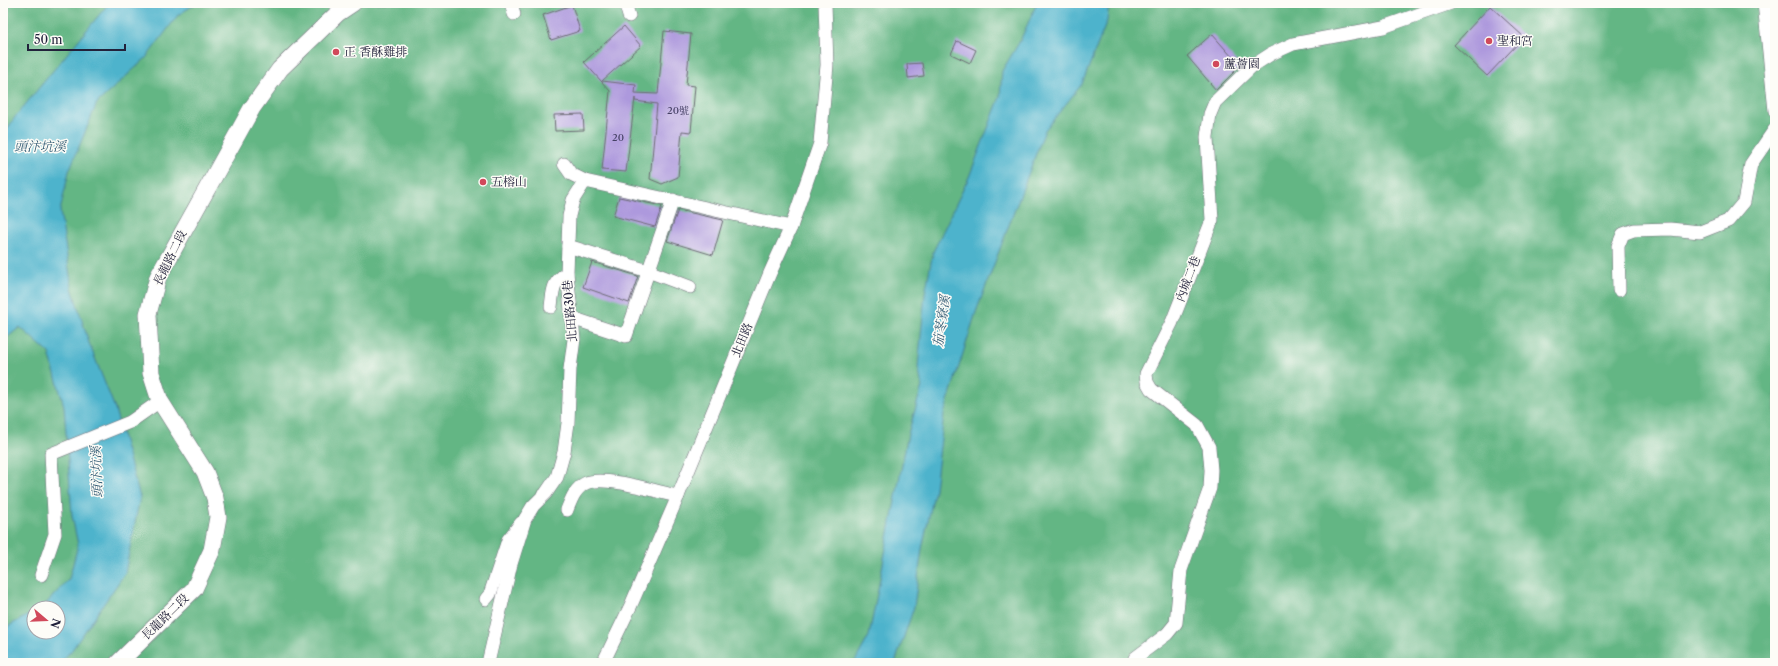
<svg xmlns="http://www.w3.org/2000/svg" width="1778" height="666" font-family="'Libre Caslon Text','Noto Serif TC',serif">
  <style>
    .forest { fill: #63b684; stroke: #426c60; fill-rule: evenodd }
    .water { fill: #4db3cc; stroke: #386a84 }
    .building { fill: #ad99dd }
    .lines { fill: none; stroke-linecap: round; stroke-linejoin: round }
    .minor-casing { stroke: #6b6a73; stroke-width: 14 }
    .major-casing { stroke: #6b6a73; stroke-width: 18 }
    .minor { stroke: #fff; stroke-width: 13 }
    .major { stroke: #fff; stroke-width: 17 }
    .poi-dot { fill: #d1495b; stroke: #fdfcf7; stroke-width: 1.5 }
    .labels { text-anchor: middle; stroke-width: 3; stroke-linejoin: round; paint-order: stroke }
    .number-label { font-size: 10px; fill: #454064 }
    .poi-label { font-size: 12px; fill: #22223b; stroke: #fdfcf7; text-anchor: start }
    .street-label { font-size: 12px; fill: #22223b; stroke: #fdfcf7 }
    .water-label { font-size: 13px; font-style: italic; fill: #335c75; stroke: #fdfcf7 }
  </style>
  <rect width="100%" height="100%" fill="#fdfcf7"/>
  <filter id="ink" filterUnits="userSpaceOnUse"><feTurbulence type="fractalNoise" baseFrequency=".025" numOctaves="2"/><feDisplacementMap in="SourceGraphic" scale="8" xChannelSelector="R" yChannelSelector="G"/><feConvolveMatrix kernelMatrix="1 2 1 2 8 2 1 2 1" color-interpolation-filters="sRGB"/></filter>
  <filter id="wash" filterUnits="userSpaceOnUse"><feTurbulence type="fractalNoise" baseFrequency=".012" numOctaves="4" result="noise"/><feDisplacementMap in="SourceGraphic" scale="16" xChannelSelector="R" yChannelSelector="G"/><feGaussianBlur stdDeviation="0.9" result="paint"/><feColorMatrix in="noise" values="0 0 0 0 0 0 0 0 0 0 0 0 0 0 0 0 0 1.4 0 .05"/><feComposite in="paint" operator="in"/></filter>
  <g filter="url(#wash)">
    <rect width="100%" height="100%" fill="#f2efdb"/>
    <path class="forest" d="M3 3H1775V663H3ZM34 608H58V632H34Z"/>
    <g class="water">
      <path d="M109 3H197L178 15 146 58 97 103 69 171 60 211 72 288 89 343 114 406 140 497 125 573 72 650 60 663H3V629L34 612V632H58V608H42L69 579 78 545 72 516 64 406 49 353 20 327 3 341V136L15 117Z"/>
      <path d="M1037 3H1109L1107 21 1082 84 1045 130 976 312 944 414 935 489 922 549 914 607 895 663H854L869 636 908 434 922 386 918 367 925 294 933 252 969 177 1000 97 1002 71 1020 41Z"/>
    </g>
    <g id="blocks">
      <g class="building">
        <path d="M572 5 580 31 551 40 543 15Z"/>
        <path d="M1490 6 1524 37 1487 76 1454 45Z"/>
        <path d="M624 26 641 46 602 81 636 85 635 93 658 94 664 31 691 34 686 85 695 86 691 132 682 131 678 177 662 184 650 179 657 104 635 101V98L626 172 602 170 610 91 584 62Z"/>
        <path d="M1212 34 1240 66 1216 90 1187 56Z"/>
        <path d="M957 41 976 50 970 63 951 54Z"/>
        <path d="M922 63 924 76 908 78 907 64Z"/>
        <path d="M583 114 584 130 555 131 554 115Z"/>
        <path d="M619 197 662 206 655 227 613 216Z"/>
        <path d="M678 210 723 220 713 255 667 241Z"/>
        <path d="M592 262 638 276 629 303 583 287Z"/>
      </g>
    </g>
  </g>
  <g filter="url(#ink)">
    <use href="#blocks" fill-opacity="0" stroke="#6b6a73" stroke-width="1"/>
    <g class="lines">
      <g class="minor-casing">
        <g id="minor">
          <path d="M511 3 514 14"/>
          <path d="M625 3 629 16"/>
          <path d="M1764 3 1775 111"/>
          <path d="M564 164 571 174 585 181"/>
          <path d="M568 246 648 271 690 287"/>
          <path d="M1619 290 1618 246 1623 234 1634 230 1670 229 1700 232 1728 221 1744 202 1751 164 1775 129"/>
          <path d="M551 307C553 291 552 282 567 273"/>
          <path d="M572 318 626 336 673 200"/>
          <path d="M567 510C571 500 575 488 586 483 605 475 657 492 678 496"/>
          <path d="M41 575 55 534 51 454 130 422 160 401"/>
          <path d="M486 599 490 594 508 540 521 523"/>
          <path d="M488 663 511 564 525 519 533 506 546 493 557 477 564 452 568 423 570 369 574 339 567 273 569 216 573 200 585 181 791 227"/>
          <path d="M603 663 631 605 678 496 770 273 791 227 820 143 827 65 825 3"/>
          <path d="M1133 663 1135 658 1167 634 1176 623 1181 570 1210 488 1211 470 1209 447 1197 425 1151 389 1147 382 1146 374 1172 322 1212 220 1207 137 1210 114 1215 102 1251 67 1271 54 1293 44 1383 27 1451 3"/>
        </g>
      </g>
      <g class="major-casing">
        <path id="major" d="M118 663 194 589 212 550 218 517 215 498 205 472 160 401 151 373 148 314 158 277 252 108 280 69 338 13 353 3"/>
      </g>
      <use href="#minor" class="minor"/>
      <use href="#major" class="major"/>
    </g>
  </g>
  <g class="poi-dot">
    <circle cx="1489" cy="41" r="4"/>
    <circle cx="336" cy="52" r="4"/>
    <circle cx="1216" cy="64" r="4"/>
    <circle cx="483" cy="182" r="4"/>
  </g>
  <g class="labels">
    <g class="number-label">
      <text x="678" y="114">20號</text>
      <text x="618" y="141">20</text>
    </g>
    <g class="poi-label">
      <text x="1497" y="45">聖和宮</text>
      <text x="344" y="56">正 香酥雞排</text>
      <text x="1224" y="68">蘆薈園</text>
      <text x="491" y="186">五榕山</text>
    </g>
    <g class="street-label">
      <text transform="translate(170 258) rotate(-64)" y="4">長龍路二段</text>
      <text transform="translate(1188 279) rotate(-69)" y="4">內城二巷</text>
      <text transform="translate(570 311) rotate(-95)" y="4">北田路30巷</text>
      <text transform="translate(742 340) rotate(-68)" y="4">北田路</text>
      <text transform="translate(165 617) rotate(-44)" y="4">長龍路二段</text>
    </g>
    <g class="water-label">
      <text x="40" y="151">頭汴坑溪</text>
      <text transform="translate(941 321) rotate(-82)" y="5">茄苳寮溪</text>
      <text transform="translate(96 472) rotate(-92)" y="5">頭汴坑溪</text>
    </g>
  </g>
  <rect width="1778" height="666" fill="none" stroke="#fdfcf7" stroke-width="16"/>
  <g transform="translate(46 620) rotate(109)"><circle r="19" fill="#fdfcf7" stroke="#a5a5ac"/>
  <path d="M0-3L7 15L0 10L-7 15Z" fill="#d1495b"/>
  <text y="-6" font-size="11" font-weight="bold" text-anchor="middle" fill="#22223b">N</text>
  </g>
  <path d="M28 44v6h97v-6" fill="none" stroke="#22223b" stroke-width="2"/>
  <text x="34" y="44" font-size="12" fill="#22223b" stroke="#fdfcf7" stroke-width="3" paint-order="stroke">50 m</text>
</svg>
